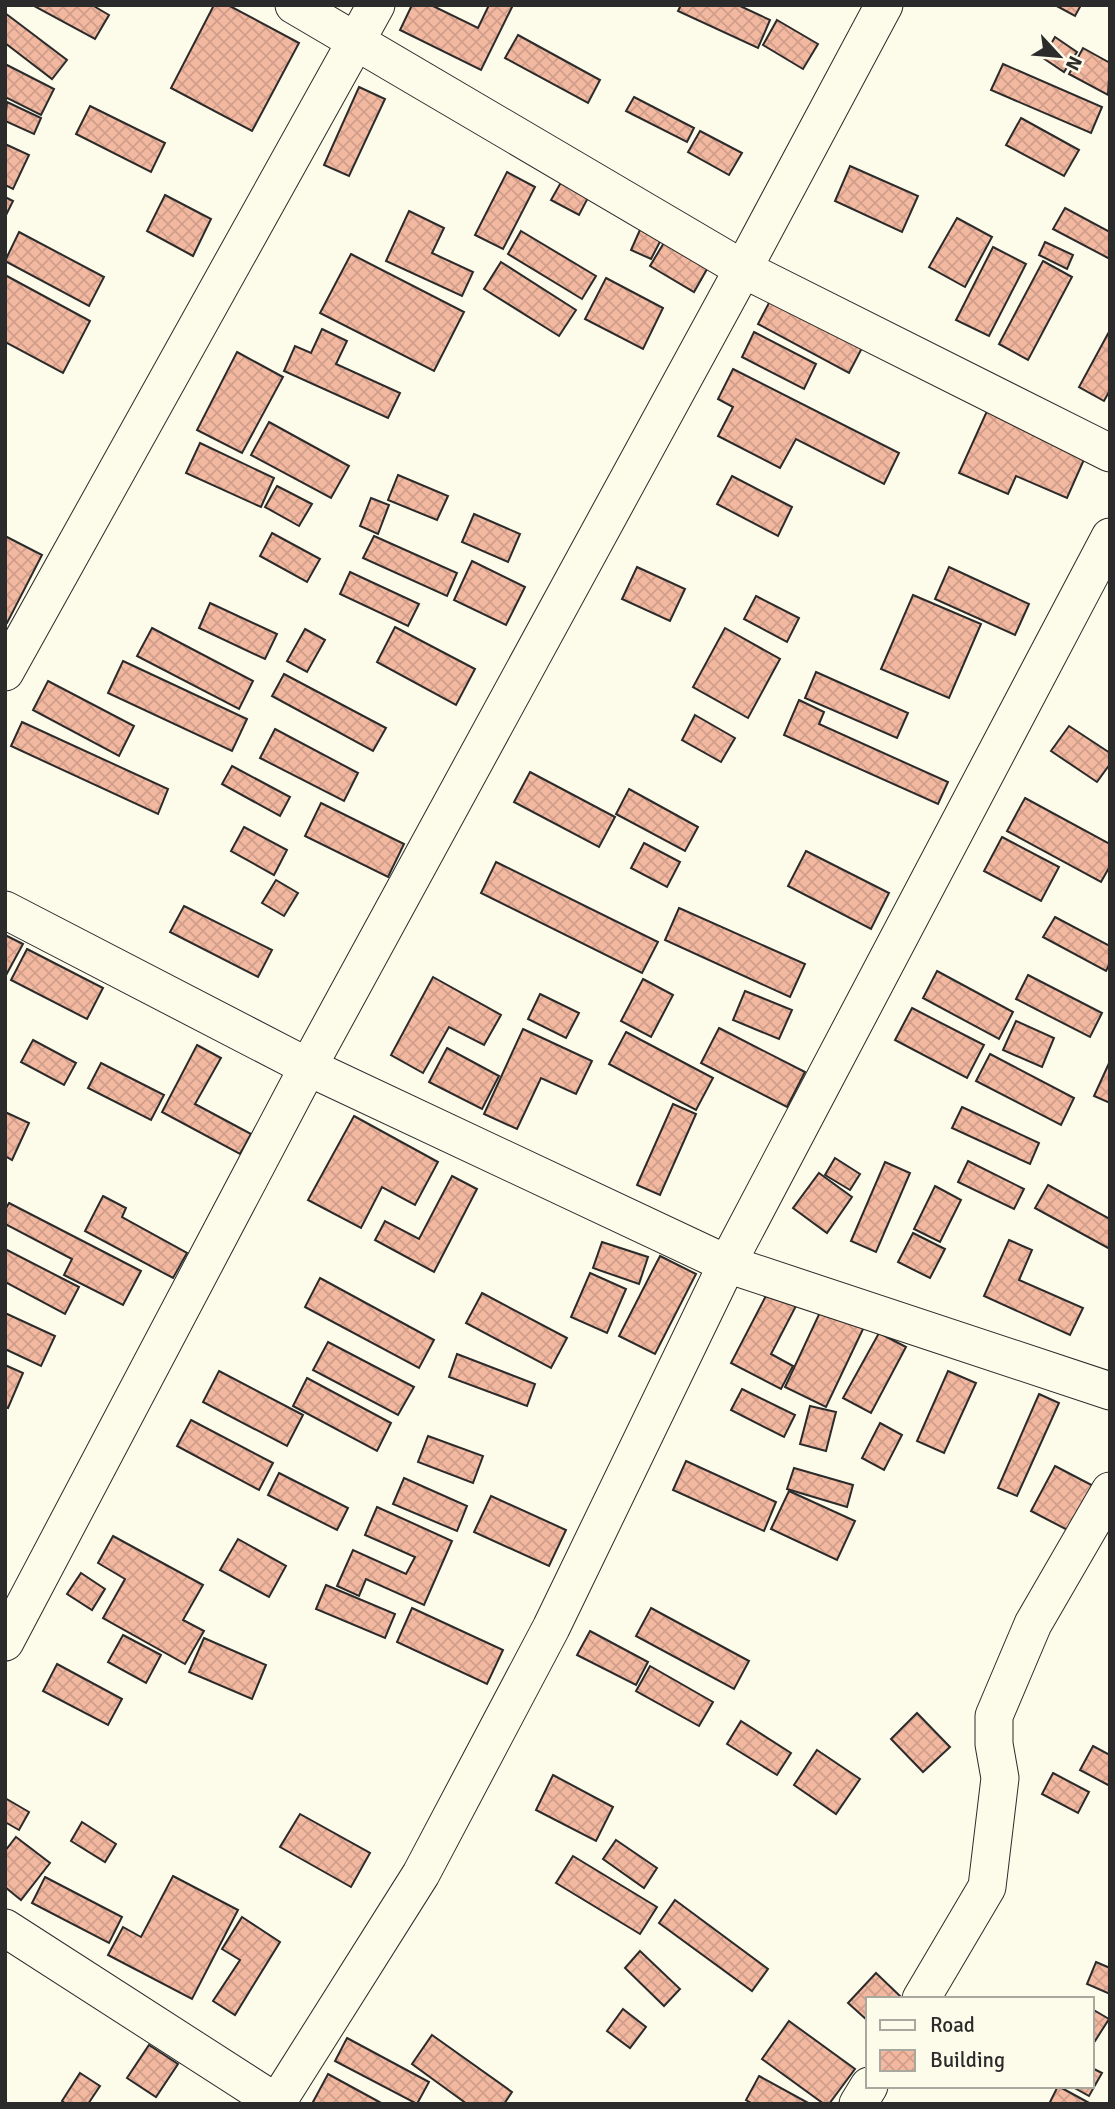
<svg xmlns="http://www.w3.org/2000/svg" width="1115" height="2109" font-family="Signika,sans-serif">
  <style>
    .building { fill: url(#building-cross-hatch); stroke: #2b2b2b; stroke-width: 2 }
    .lines { fill: none; stroke-linecap: round; stroke-linejoin: round }
    .minor-casing { stroke: #2b2b2b; stroke-width: 39 }
    .minor { stroke: #fdfbea; stroke-width: 37 }
  </style>
  <defs>
    <pattern id="building-cross-hatch" width="8" height="8" patternUnits="userSpaceOnUse" patternTransform="scale(1.75)"><rect width="8" height="8" fill="#f2b8a0"/><path d="M0 0l8 8M0 8l8-8" fill="none" stroke="#d09e8a"/></pattern>
  </defs>
  <rect width="100%" height="100%" fill="#fdfbea"/>
  <g class="building">
    <path d="M92 5 109 15 95 39 34 6Z"/>
    <path d="M214 5H228L299 43 252 131 171 88Z"/>
    <path d="M412 5H431L478 28 489 5H513L481 70 400 30Z"/>
    <path d="M681 5H738L770 20 758 48 678 11Z"/>
    <path d="M1055 5H1081L1075 16Z"/>
    <path d="M5 13 67 60 52 79 5 43Z"/>
    <path d="M777 20 818 44 803 69 763 45Z"/>
    <path d="M518 35 600 80 588 103 505 58Z"/>
    <path d="M1055 37 1077 52 1064 72 1043 58Z"/>
    <path d="M1083 48 1110 63 1108 95 1069 74Z"/>
    <path d="M5 64 54 89 41 115 5 97Z"/>
    <path d="M1003 64 1102 107 1091 133 991 90Z"/>
    <path d="M359 87 385 99 349 176 324 165Z"/>
    <path d="M634 97 694 128 687 142 626 111Z"/>
    <path d="M7 102 41 118 34 134 5 121Z"/>
    <path d="M90 106 165 143 151 172 76 134Z"/>
    <path d="M1021 118 1079 150 1064 176 1006 145Z"/>
    <path d="M700 131 742 153 729 175 688 152Z"/>
    <path d="M5 144 29 155 13 189 5 185Z"/>
    <path d="M850 166 918 196 902 232 835 201Z"/>
    <path d="M507 172 535 187 503 249 475 235Z"/>
    <path d="M564 177 591 192 579 215 551 200Z"/>
    <path d="M165 195 211 219 193 256 147 231Z"/>
    <path d="M5 197 13 201 5 217Z"/>
    <path d="M1065 208 1110 232V259L1053 229Z"/>
    <path d="M409 211 444 228 432 253 473 272 462 296 386 261Z"/>
    <path d="M957 218 992 237 965 287 929 267Z"/>
    <path d="M643 223 665 232 651 259 631 250Z"/>
    <path d="M521 231 596 276 582 299 508 254Z"/>
    <path d="M19 232 104 277 89 306 5 261Z"/>
    <path d="M668 236 711 262 694 292 650 266Z"/>
    <path d="M1045 242 1073 255 1067 269 1039 255Z"/>
    <path d="M993 247 1026 264 989 336 956 320Z"/>
    <path d="M351 254 464 312 434 371 320 313Z"/>
    <path d="M1043 261 1072 277 1028 360 999 344Z"/>
    <path d="M501 262 576 310 559 336 484 289Z"/>
    <path d="M5 275 90 321 63 373 5 342Z"/>
    <path d="M606 278 663 308 643 349 585 319Z"/>
    <path d="M771 299 862 348 849 373 758 324Z"/>
    <path d="M322 329 347 341 336 364 400 393 388 418 284 371 295 346 311 353Z"/>
    <path d="M1110 330V390L1104 401 1079 387Z"/>
    <path d="M754 332 816 364 804 389 742 357Z"/>
    <path d="M237 352 283 377 242 453 197 430Z"/>
    <path d="M733 369 899 453 884 484 796 439 780 468 718 436 733 407 718 399Z"/>
    <path d="M987 411 1086 455 1067 498 1016 476 1008 494 959 473Z"/>
    <path d="M269 422 349 466 331 498 251 455Z"/>
    <path d="M200 443 274 478 261 507 186 473Z"/>
    <path d="M398 475 448 496 437 520 388 500Z"/>
    <path d="M732 476 792 507 778 536 717 504Z"/>
    <path d="M277 486 312 504 299 526 265 507Z"/>
    <path d="M371 498 389 505 378 534 360 526Z"/>
    <path d="M474 514 520 534 508 562 462 542Z"/>
    <path d="M272 533 320 559 307 582 260 556Z"/>
    <path d="M5 536 42 555 7 623 5 622Z"/>
    <path d="M374 536 457 573 447 596 363 558Z"/>
    <path d="M472 561 525 587 506 625 454 600Z"/>
    <path d="M637 567 685 589 670 621 622 599Z"/>
    <path d="M949 567 1029 604 1015 635 935 599Z"/>
    <path d="M350 572 419 604 408 626 340 594Z"/>
    <path d="M913 595 981 624 949 698 881 669Z"/>
    <path d="M756 596 799 618 787 642 744 619Z"/>
    <path d="M210 603 277 634 265 659 199 628Z"/>
    <path d="M395 627 475 669 456 705 377 662Z"/>
    <path d="M152 628 253 681 239 709 137 656Z"/>
    <path d="M725 628 780 659 748 718 693 687Z"/>
    <path d="M305 629 325 640 307 672 287 661Z"/>
    <path d="M123 661 247 719 232 751 108 693Z"/>
    <path d="M816 672 908 713 897 738 805 698Z"/>
    <path d="M284 674 386 728 373 751 272 696Z"/>
    <path d="M48 681 134 726 119 756 33 710Z"/>
    <path d="M799 700 824 712 819 724 948 782 938 804 784 735Z"/>
    <path d="M695 715 735 738 721 762 682 740Z"/>
    <path d="M22 722 168 789 158 814 11 746Z"/>
    <path d="M1069 726 1110 753V764L1097 782 1051 751Z"/>
    <path d="M275 729 358 773 344 801 260 758Z"/>
    <path d="M232 766 290 797 280 816 222 784Z"/>
    <path d="M530 772 615 817 599 847 514 802Z"/>
    <path d="M629 789 698 827 685 851 616 814Z"/>
    <path d="M1025 798 1110 844V866L1101 882 1007 831Z"/>
    <path d="M321 803 404 844 388 877 305 836Z"/>
    <path d="M244 827 287 850 274 875 231 851Z"/>
    <path d="M1002 837 1059 867 1041 901 984 871Z"/>
    <path d="M644 843 680 862 667 887 631 868Z"/>
    <path d="M806 851 889 893 871 929 788 886Z"/>
    <path d="M496 862 658 942 642 973 481 893Z"/>
    <path d="M276 880 298 893 284 916 262 903Z"/>
    <path d="M184 906 272 950 258 977 170 932Z"/>
    <path d="M679 908 805 964 790 997 665 940Z"/>
    <path d="M1055 917 1110 946V963L1106 971 1043 937Z"/>
    <path d="M5 935 23 944 5 977Z"/>
    <path d="M27 949 103 988 87 1019 11 980Z"/>
    <path d="M937 971 1013 1012 999 1039 923 998Z"/>
    <path d="M1028 975 1102 1013 1090 1037 1016 999Z"/>
    <path d="M433 977 501 1015 484 1045 449 1027 423 1073 391 1055Z"/>
    <path d="M643 979 673 995 651 1037 621 1021Z"/>
    <path d="M745 991 792 1010 779 1039 733 1020Z"/>
    <path d="M540 994 579 1013 566 1038 528 1019Z"/>
    <path d="M912 1008 984 1045 967 1078 895 1040Z"/>
    <path d="M1016 1021 1054 1038 1042 1067 1003 1050Z"/>
    <path d="M719 1028 805 1072 787 1107 701 1063Z"/>
    <path d="M523 1029 592 1061 576 1094 541 1078 517 1129 484 1114Z"/>
    <path d="M626 1032 713 1078 696 1110 609 1064Z"/>
    <path d="M33 1040 76 1063 64 1085 21 1062Z"/>
    <path d="M197 1045 221 1058 195 1104 251 1134 240 1154 162 1112Z"/>
    <path d="M447 1048 499 1076 482 1109 429 1082Z"/>
    <path d="M990 1054 1074 1098 1061 1125 976 1081Z"/>
    <path d="M1110 1061V1103L1094 1096Z"/>
    <path d="M101 1063 164 1095 151 1120 88 1088Z"/>
    <path d="M673 1104 696 1114 660 1195 637 1185Z"/>
    <path d="M962 1107 1039 1143 1030 1164 952 1128Z"/>
    <path d="M5 1112 29 1123 12 1160 5 1156Z"/>
    <path d="M354 1116 438 1162 415 1205 382 1187 361 1228 308 1200Z"/>
    <path d="M835 1158 860 1174 850 1190 825 1175Z"/>
    <path d="M968 1161 1024 1189 1014 1209 958 1182Z"/>
    <path d="M885 1162 910 1173 876 1252 851 1241Z"/>
    <path d="M819 1173 852 1197 827 1233 793 1208Z"/>
    <path d="M452 1176 477 1189 434 1272 375 1240 385 1221 419 1239Z"/>
    <path d="M1048 1185 1110 1219V1249L1035 1208Z"/>
    <path d="M935 1186 961 1200 940 1242 914 1229Z"/>
    <path d="M103 1196 126 1208 122 1217 187 1253 173 1278 85 1231Z"/>
    <path d="M9 1203 141 1271 123 1305 64 1275 72 1259 5 1224V1210Z"/>
    <path d="M913 1233 945 1249 930 1278 898 1262Z"/>
    <path d="M1009 1240 1032 1250 1019 1280 1083 1308 1070 1335 984 1296Z"/>
    <path d="M602 1242 648 1257 639 1284 593 1268Z"/>
    <path d="M5 1249 79 1287 65 1314 5 1282Z"/>
    <path d="M660 1256 696 1274 655 1354 619 1336Z"/>
    <path d="M590 1273 626 1289 607 1333 571 1317Z"/>
    <path d="M320 1278 434 1340 419 1368 305 1307Z"/>
    <path d="M769 1290 797 1304 771 1354 793 1366 781 1389 731 1363Z"/>
    <path d="M482 1293 567 1338 551 1368 466 1323Z"/>
    <path d="M822 1308 864 1327 826 1407 785 1387Z"/>
    <path d="M5 1313 55 1336 41 1366 5 1349Z"/>
    <path d="M879 1333 906 1347 871 1413 843 1398Z"/>
    <path d="M328 1342 414 1387 398 1415 313 1370Z"/>
    <path d="M457 1354 535 1384 527 1406 449 1377Z"/>
    <path d="M5 1365 23 1373 8 1408 5 1407Z"/>
    <path d="M219 1371 303 1415 287 1446 203 1402Z"/>
    <path d="M948 1371 976 1383 944 1453 917 1441Z"/>
    <path d="M307 1378 391 1423 377 1451 293 1406Z"/>
    <path d="M742 1389 795 1415 784 1437 731 1410Z"/>
    <path d="M1039 1394 1059 1403 1017 1496 998 1488Z"/>
    <path d="M810 1406 836 1412 826 1451 800 1444Z"/>
    <path d="M191 1420 273 1463 259 1490 177 1446Z"/>
    <path d="M880 1423 902 1435 884 1470 862 1458Z"/>
    <path d="M428 1436 483 1456 473 1483 418 1462Z"/>
    <path d="M686 1461 776 1502 764 1531 673 1490Z"/>
    <path d="M1055 1466 1103 1491 1079 1536 1031 1511Z"/>
    <path d="M794 1468 853 1485 847 1507 787 1489Z"/>
    <path d="M279 1473 348 1508 337 1530 268 1495Z"/>
    <path d="M404 1478 467 1506 457 1531 393 1504Z"/>
    <path d="M789 1491 855 1521 837 1560 771 1529Z"/>
    <path d="M491 1496 566 1530 549 1566 474 1532Z"/>
    <path d="M377 1507 452 1541 424 1605 366 1579 359 1596 337 1586 353 1550 406 1574 415 1557 365 1535Z"/>
    <path d="M113 1536 203 1585 183 1620 204 1631 185 1664 103 1618 125 1579 98 1563Z"/>
    <path d="M238 1539 286 1566 269 1597 220 1570Z"/>
    <path d="M81 1573 105 1589 92 1610 67 1594Z"/>
    <path d="M326 1585 395 1614 385 1638 316 1609Z"/>
    <path d="M412 1608 503 1650 487 1684 397 1642Z"/>
    <path d="M651 1608 749 1661 734 1689 636 1636Z"/>
    <path d="M590 1631 648 1662 636 1685 577 1655Z"/>
    <path d="M123 1635 161 1655 146 1683 108 1662Z"/>
    <path d="M204 1638 266 1665 252 1699 189 1672Z"/>
    <path d="M57 1664 122 1699 108 1725 43 1691Z"/>
    <path d="M650 1666 713 1702 699 1726 636 1691Z"/>
    <path d="M917 1713 950 1747 923 1772 891 1739Z"/>
    <path d="M741 1721 791 1753 777 1775 727 1744Z"/>
    <path d="M1093 1746 1110 1755V1786L1080 1770Z"/>
    <path d="M817 1750 860 1779 836 1814 794 1785Z"/>
    <path d="M1053 1773 1089 1792 1078 1813 1042 1794Z"/>
    <path d="M553 1775 613 1807 596 1841 536 1810Z"/>
    <path d="M5 1798 29 1812 19 1830 5 1822Z"/>
    <path d="M300 1814 370 1853 351 1887 280 1847Z"/>
    <path d="M82 1822 116 1844 105 1862 71 1841Z"/>
    <path d="M16 1837 50 1863 21 1900 5 1887V1851Z"/>
    <path d="M616 1840 657 1868 644 1888 603 1859Z"/>
    <path d="M573 1856 657 1907 640 1934 556 1883Z"/>
    <path d="M173 1876 238 1910 192 1999 108 1955 123 1927 141 1937Z"/>
    <path d="M45 1877 122 1917 109 1943 32 1903Z"/>
    <path d="M675 1900 768 1969 752 1991 659 1923Z"/>
    <path d="M242 1917 280 1942 235 2015 213 2001 240 1960 222 1949Z"/>
    <path d="M640 1951 680 1989 664 2006 625 1968Z"/>
    <path d="M1096 1962 1110 1968V1994L1087 1984Z"/>
    <path d="M876 1973 900 1996 897 1999H868V2021L848 2003Z"/>
    <path d="M623 2009 646 2027 630 2048 607 2031Z"/>
    <path d="M1092 2009 1109 2019 1095 2041 1092 2040Z"/>
    <path d="M789 2021 855 2069 829 2104H824L762 2059Z"/>
    <path d="M432 2035 512 2092 504 2104H467L412 2064Z"/>
    <path d="M347 2038 429 2082 417 2104 335 2061Z"/>
    <path d="M149 2045 178 2064 156 2097 127 2078Z"/>
    <path d="M1092 2068 1102 2073 1089 2096 1071 2086H1092Z"/>
    <path d="M80 2073 100 2086 88 2104H66L62 2101Z"/>
    <path d="M328 2074 383 2104H316L313 2102Z"/>
    <path d="M759 2076 810 2104H753L746 2100Z"/>
    <path d="M1058 2086 1091 2104H1049Z"/>
  </g>
  <g class="lines">
    <g class="minor-casing">
      <g id="minor">
        <path d="M294 5 743 269 1110 453"/>
        <path d="M5 672 376 5"/>
        <path d="M5 910 308 1067 727 1264 1110 1391"/>
        <path d="M5 1642 308 1067 743 269 884 5"/>
        <path d="M5 1928 277 2103"/>
        <path d="M921 1999 987 1887 1000 1778 994 1744V1716L1033 1624 1110 1491"/>
        <path d="M276 2104 421 1874 551 1628 727 1264 1110 537"/>
        <path d="M858 2104 869 2086"/>
      </g>
    </g>
    <use href="#minor" class="minor"/>
  </g>
  <rect width="1115" height="2109" fill="none" stroke="#2b2b2b" stroke-width="14"/>
  <rect x="866" y="1997" width="228" height="91" fill="#fdfbea" stroke="#a9a89e" stroke-width="2"/>
  <rect x="880" y="2020" width="35" height="10" fill="#fdfbea" stroke="#a9a89e" stroke-width="2"/>
  <text x="930" y="2032" font-size="21" fill="#2b2b2b">Road</text>
  <rect x="880" y="2050" width="35" height="21" fill="url(#building-cross-hatch)" stroke="#a9a89e" stroke-width="2"/>
  <text x="930" y="2067" font-size="21" fill="#2b2b2b">Building</text>
  <g transform="translate(1059 56) rotate(116)" stroke="#fdfbea" stroke-width="5" paint-order="stroke">
  <path d="M0-5L12 26L0 18L-12 26Z" fill="#2b2b2b"/>
  <text y="-10" font-size="19" font-weight="bold" text-anchor="middle" fill="#2b2b2b">N</text>
  </g>
</svg>
